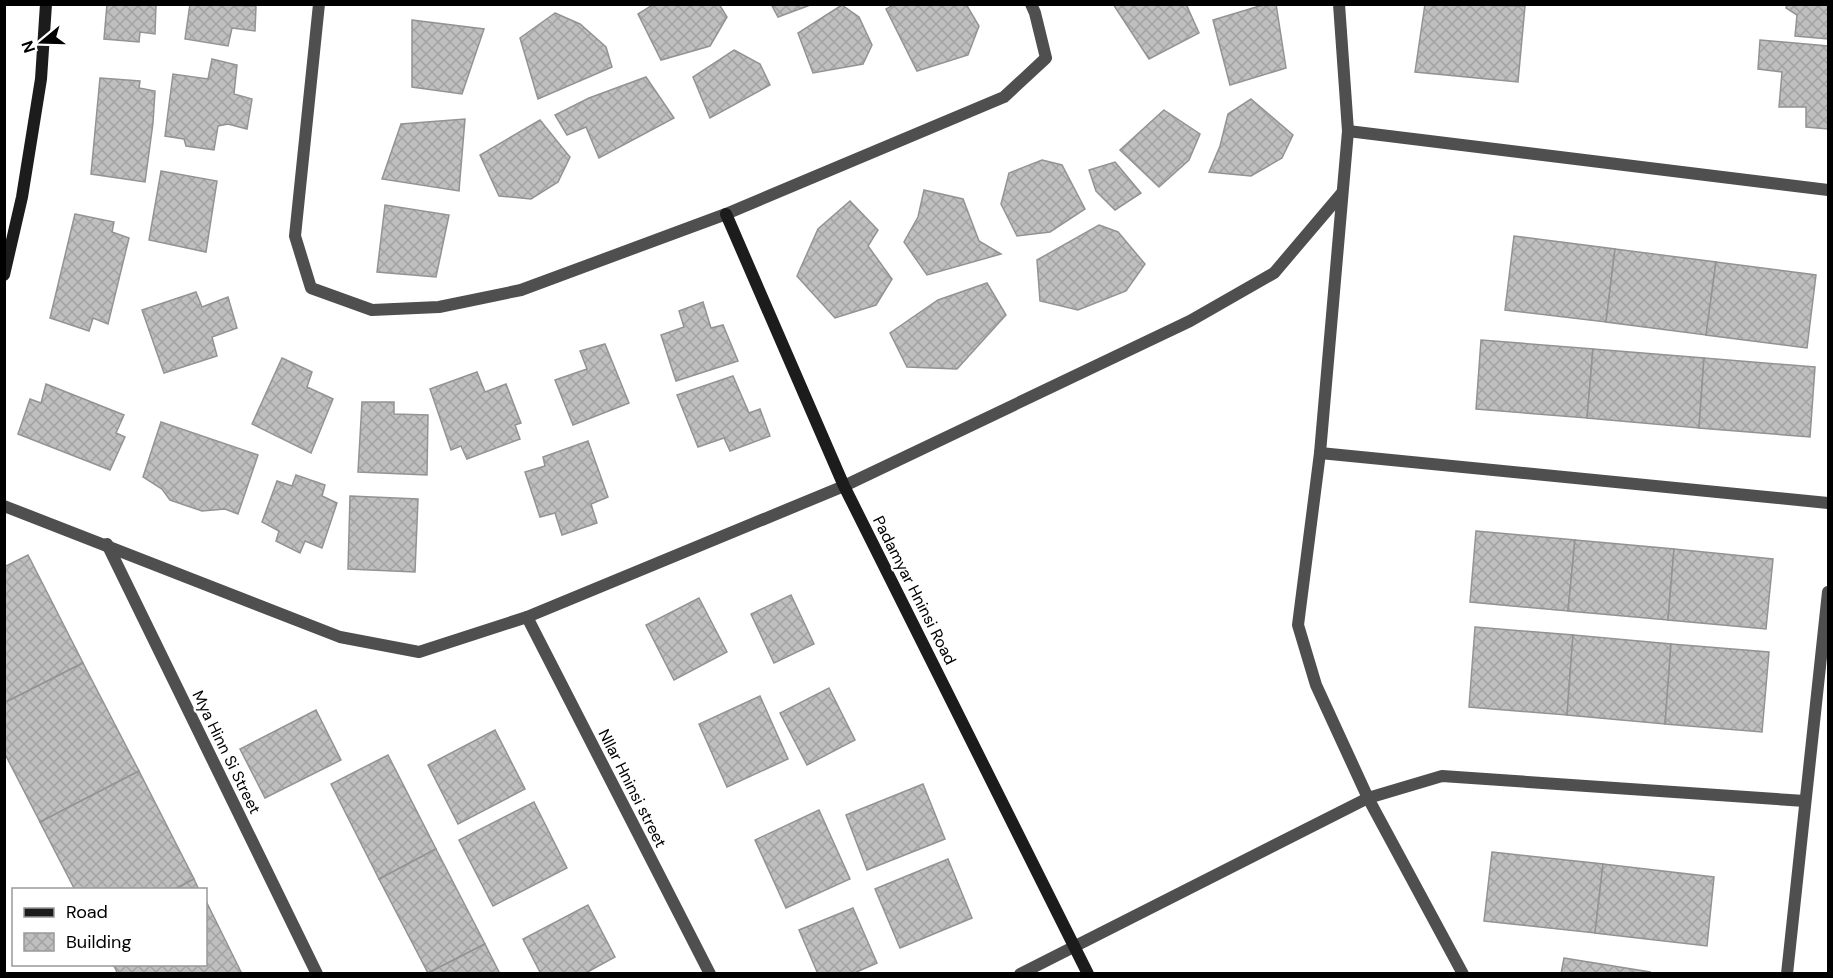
<svg xmlns="http://www.w3.org/2000/svg" width="1833" height="978" font-family="'DM Sans',sans-serif">
  <style>
    .building { fill: url(#building-cross-hatch); stroke: #939393; stroke-width: 1.5 }
    .lines { fill: none; stroke-linecap: round; stroke-linejoin: round }
    .street { stroke: #4f4f4f; stroke-width: 12 }
    .secondary { stroke: #1c1c1c; stroke-width: 12 }
    .labels { text-anchor: middle; stroke-width: 4.5; stroke-linejoin: round; paint-order: stroke }
    .street-label { font-size: 16px; fill: #000; stroke: #fff }
  </style>
  <defs>
    <pattern id="building-cross-hatch" width="8" height="8" patternUnits="userSpaceOnUse" patternTransform="scale(1.5)"><rect width="8" height="8" fill="#bfbfbf"/><path d="M0 0l8 8M0 8l8-8" fill="none" stroke="#a2a2a2"/></pattern>
  </defs>
  <rect width="100%" height="100%" fill="#fff"/>
  <g class="building">
    <path d="M107 4H156L155 34 140 32 139 42 104 39Z"/>
    <path d="M190 4 256 6 255 31 232 28 228 46 185 39Z"/>
    <path d="M654 4H719L727 17 710 46 661 60 638 14Z"/>
    <path d="M771 4H813L778 17Z"/>
    <path d="M895 4H966L979 26 968 55 917 71 886 9Z"/>
    <path d="M1113 4H1186L1199 33 1149 59Z"/>
    <path d="M1266 4H1276L1286 68 1230 85 1213 20Z"/>
    <path d="M1425 4 1525 6 1518 82 1415 72Z"/>
    <path d="M1787 4H1828V39L1795 36 1797 15 1786 8Z"/>
    <path d="M842 5 859 17 872 45 863 64 813 73 798 33Z"/>
    <path d="M555 13 580 24 606 47 612 67 538 99 520 38Z"/>
    <path d="M412 20 484 29 462 94 412 87Z"/>
    <path d="M1760 40 1828 46V129L1806 127V107H1779L1782 72 1758 69Z"/>
    <path d="M734 50 760 64 770 85 710 118 693 77Z"/>
    <path d="M212 59 237 65 234 94 252 99 247 129 228 124 218 126 214 150 186 146 184 139 165 136 173 74 208 79Z"/>
    <path d="M646 77 674 118 599 158 586 127 567 135 555 115 589 98Z"/>
    <path d="M100 78 140 81 139 88 155 91 153 123 145 182 91 174Z"/>
    <path d="M1251 99 1293 135 1282 158 1251 176 1209 172 1220 146 1228 114Z"/>
    <path d="M1164 110 1200 134 1189 160 1159 187 1120 150Z"/>
    <path d="M465 119 459 191 382 179 401 124Z"/>
    <path d="M540 120 570 157 558 182 531 199 499 196 480 155Z"/>
    <path d="M1042 160 1062 165 1085 209 1050 232 1017 236 1001 204 1009 173Z"/>
    <path d="M1115 162 1141 193 1115 210 1096 191 1089 170Z"/>
    <path d="M161 171 217 181 206 252 149 240Z"/>
    <path d="M924 190 963 199 979 241 1001 254 927 275 904 242 918 217Z"/>
    <path d="M850 201 878 230 868 246 892 279 876 305 835 318 797 276 818 229Z"/>
    <path d="M385 205 449 215 436 277 377 272Z"/>
    <path d="M75 214 114 222 112 232 129 238 108 324 93 318 89 331 50 318Z"/>
    <path d="M1099 225 1118 232 1145 264 1126 291 1078 310 1040 301 1037 260Z"/>
    <path d="M1514 236 1615 249 1606 322 1505 310Z"/>
    <path d="M1615 249 1716 262 1706 335 1606 322Z"/>
    <path d="M1716 262 1816 275 1807 348 1706 335Z"/>
    <path d="M987 283 1006 315 957 369 907 367 890 333 938 300Z"/>
    <path d="M196 292 202 307 228 297 237 328 212 337 217 356 164 373 142 310Z"/>
    <path d="M703 302 711 328 723 325 738 361 676 381 661 335 684 327 679 311Z"/>
    <path d="M1481 340 1593 349 1587 418 1476 409Z"/>
    <path d="M605 344 629 403 573 425 555 380 587 369 580 351Z"/>
    <path d="M1593 349 1704 358 1699 428 1587 418Z"/>
    <path d="M282 358 312 372 307 387 333 399 311 453 252 424Z"/>
    <path d="M1704 358 1815 367 1810 437 1699 428Z"/>
    <path d="M477 372 485 392 506 384 521 423 515 425 520 439 467 459 461 446 451 450 430 389Z"/>
    <path d="M733 376 749 413 760 409 770 436 730 451 724 438 698 447 677 395Z"/>
    <path d="M46 384 124 415 116 433 125 437 110 470 18 434 30 399 41 403Z"/>
    <path d="M362 402H394V414L428 415 427 475 358 472Z"/>
    <path d="M161 422 258 455 238 514 225 509 202 511 170 500 162 489 143 477Z"/>
    <path d="M588 441 608 497 591 504 597 523 562 535 555 513 540 517 525 472 545 466 543 457Z"/>
    <path d="M296 475 325 485 322 496 337 503 322 548 305 541 300 553 276 541 279 531 262 522 277 481 292 486Z"/>
    <path d="M350 496 418 499 415 572 348 569Z"/>
    <path d="M1476 531 1575 540 1568 611 1470 602Z"/>
    <path d="M1575 540 1674 549 1668 620 1568 611Z"/>
    <path d="M1674 549 1773 559 1766 629 1668 620Z"/>
    <path d="M28 555 83 663 4 703V567Z"/>
    <path d="M791 595 814 644 774 663 751 614Z"/>
    <path d="M699 598 727 652 674 680 646 625Z"/>
    <path d="M1475 627 1573 635 1567 715 1469 707Z"/>
    <path d="M1573 635 1671 644 1665 724 1567 715Z"/>
    <path d="M1671 644 1769 652 1762 732 1665 724Z"/>
    <path d="M83 663 139 771 40 822 4 752V703Z"/>
    <path d="M829 688 855 740 807 765 780 713Z"/>
    <path d="M760 696 788 759 727 787 699 724Z"/>
    <path d="M316 710 341 760 265 798 240 749Z"/>
    <path d="M495 730 525 789 458 824 428 765Z"/>
    <path d="M388 755 436 849 379 879 331 784Z"/>
    <path d="M139 771 194 879 173 890H75L40 822Z"/>
    <path d="M923 784 945 839 867 870 846 815Z"/>
    <path d="M534 802 567 868 493 906 459 840Z"/>
    <path d="M819 810 850 879 786 908 755 840Z"/>
    <path d="M436 849 485 944 428 973 379 879Z"/>
    <path d="M1492 852 1603 864 1595 933 1484 921Z"/>
    <path d="M948 859 972 918 900 948 875 889Z"/>
    <path d="M1603 864 1714 877 1707 946 1595 933Z"/>
    <path d="M194 879 199 890H173Z"/>
    <path d="M206 901 242 974H118L113 964H206Z"/>
    <path d="M588 905 615 957 584 974H541L523 939Z"/>
    <path d="M853 908 877 963 852 974H818L799 930Z"/>
    <path d="M485 944 500 974H428V973Z"/>
    <path d="M1564 958 1650 972V974H1561Z"/>
  </g>
  <g class="lines">
    <g class="street">
      <path d="M319 4 295 236 311 288 372 310 439 307 521 290 726 214 1004 97 1046 58 1035 13 1031 4"/>
      <path d="M1339 4 1348 131 1320 453 1298 625 1316 685 1368 798 1463 974"/>
      <path d="M1348 131 1828 190"/>
      <path d="M1320 453 1828 503"/>
      <path d="M4 506 340 637 419 652 527 617 844 486 1190 321 1274 273 1342 193"/>
      <path d="M107 544 317 974"/>
      <path d="M527 617 710 974"/>
      <path d="M1020 974 1368 798 1442 776 1805 801"/>
      <path d="M1787 974 1828 592"/>
    </g>
    <g class="secondary">
      <path d="M726 214 844 486 1088 974"/>
      <path d="M4 275 22 197 41 79 46 4"/>
    </g>
  </g>
  <g class="labels">
    <g class="street-label">
      <text transform="translate(915 590) rotate(63)" y="6">Padamyar Hninsi Road</text>
      <text transform="translate(227 752) rotate(64)" y="6">Mya Hinn Si Street</text>
      <text transform="translate(633 788) rotate(63)" y="6">NIlar Hninsi street</text>
    </g>
  </g>
  <rect width="1833" height="978" fill="none" stroke="#000000" stroke-width="12"/>
  <rect x="12" y="888" width="195" height="78" fill="#ffffff" stroke="#999999" stroke-width="1.5"/>
  <rect x="24" y="908" width="30" height="9" fill="#1c1c1c" stroke="#999999" stroke-width="1.5"/>
  <text x="66" y="918" font-size="18" fill="#000000">Road</text>
  <rect x="24" y="933" width="30" height="18" fill="url(#building-cross-hatch)" stroke="#999999" stroke-width="1.5"/>
  <text x="66" y="948" font-size="18" fill="#000000">Building</text>
  <g transform="translate(42 42) rotate(251)" stroke="#ffffff" stroke-width="4.5" paint-order="stroke">
  <path d="M0-4.5L10 22L0 15L-10 22Z" fill="#000000"/>
  <text y="-9" font-size="16" font-weight="bold" text-anchor="middle" fill="#000000">N</text>
  </g>
</svg>
